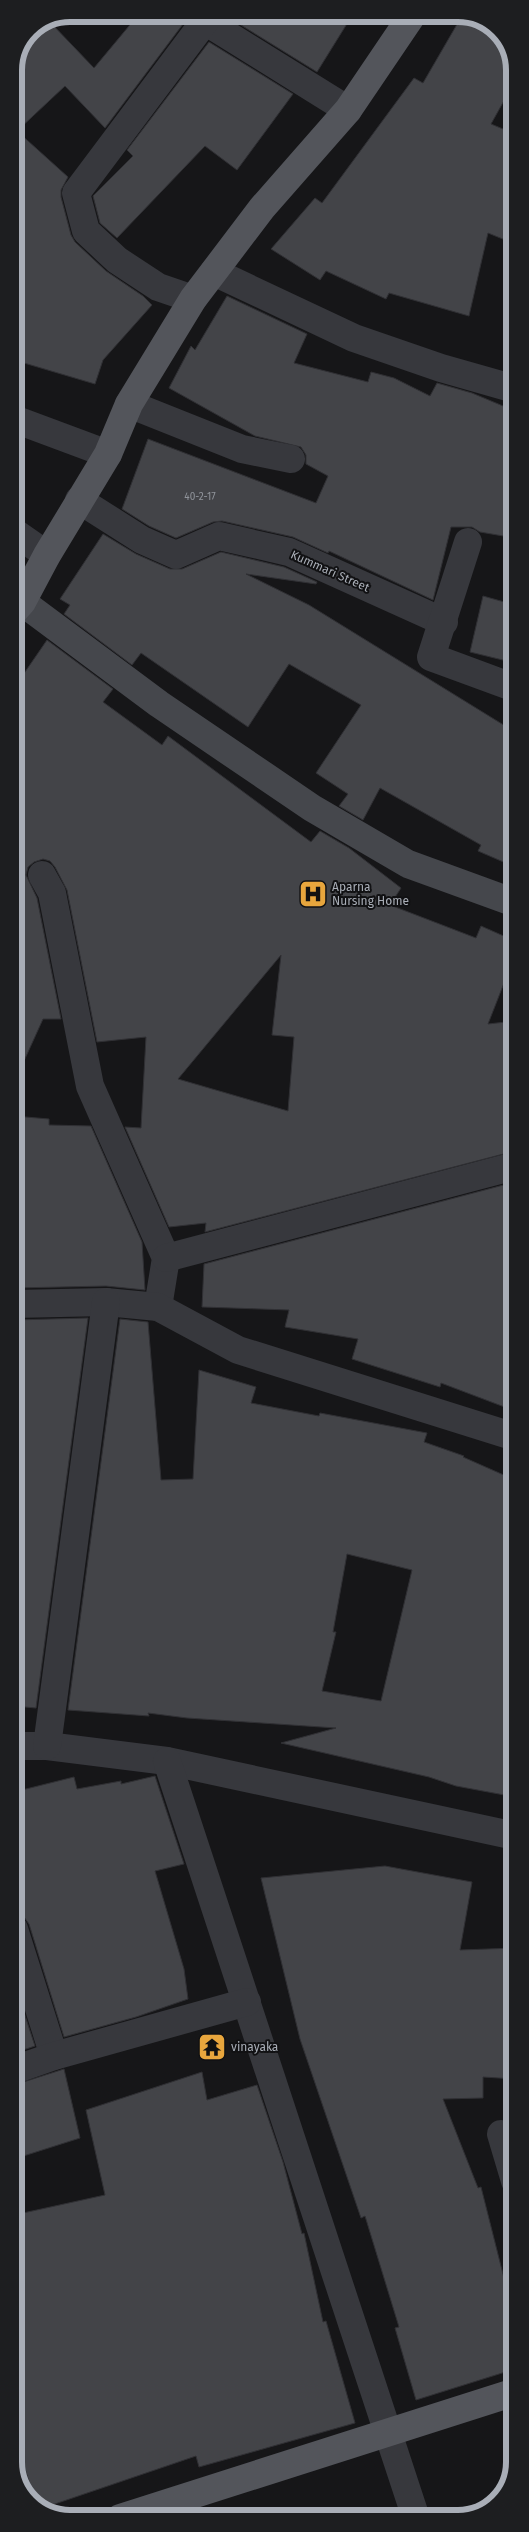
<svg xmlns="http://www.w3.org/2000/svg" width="529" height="2532" font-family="'Fira Sans',sans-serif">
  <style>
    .building { fill: #434448; stroke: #303034; fill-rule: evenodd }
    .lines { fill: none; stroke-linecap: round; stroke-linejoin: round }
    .street { stroke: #37383d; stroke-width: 28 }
    .secondary { stroke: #45474c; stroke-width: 28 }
    .primary { stroke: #53555b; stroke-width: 28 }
    .labels { text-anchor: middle; stroke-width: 4; stroke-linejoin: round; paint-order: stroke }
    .number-label { font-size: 10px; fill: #90949b }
    .street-label { font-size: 12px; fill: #a9aeb7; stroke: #111113 }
    .poi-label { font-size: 12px; fill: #a9aeb7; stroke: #111113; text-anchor: start }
    .rim { fill: none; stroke: #a9aeb7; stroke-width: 6 }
  </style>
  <rect width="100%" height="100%" fill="#161618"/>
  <g class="building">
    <path d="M139 14H180L183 24 105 128 65 86 17 131 68 177 61 190V197L71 235 75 242 106 271 143 296 152 305 103 360 95 384 14 360V71L31 30 50 22 94 68Z"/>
    <path d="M223 14H353L317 72Z"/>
    <path d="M463 14 498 30 515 63V81L491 124 515 134V244L488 233 469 316 389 293 386 299 326 271 320 280 271 249 315 198 322 203 414 78 423 83Z"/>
    <path d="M209 42 293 94 237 170 205 146 117 238 100 223 93 196 133 156 127 150Z"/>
    <path d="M227 296 307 334 294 363 368 382 371 372 394 378 430 396 437 383 472 393 515 411V538L480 532 472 527H451L433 600 329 551 328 553 293 537 222 521 213 522 176 538 149 526 122 509 148 439 316 503 328 476 306 464V455L301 447 255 436 169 388 191 346 195 350Z"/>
    <path d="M103 534 136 554 170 569H182L221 552 284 567 317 582 316 584 246 574 309 605 515 732V867L478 851 481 845 380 788 363 820 339 806 348 794 316 773 361 705 289 664 248 727 141 653 132 665 64 614 70 605 60 599Z"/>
    <path d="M483 596 515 605V663L470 652Z"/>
    <path d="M47 640 113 689 103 702 162 745 168 736 311 842 320 831 349 848 401 888 390 905 476 938 481 926 515 941V955L488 1024 515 1021V1151L205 1232 206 1223 169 1227 125 1127 141 1128 146 1037 97 1042 67 890 55 867 50 861 43 859 34 862 28 867 26 875 37 898 61 1019H43L14 1083V688ZM281 955 272 1035 294 1037 288 1111 178 1079Z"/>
    <path d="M14 1116 49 1119V1125L91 1126 142 1242 145 1290 106 1286 14 1288Z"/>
    <path d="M515 1182V1411L441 1383 440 1387 352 1359 358 1339 285 1327 289 1310 202 1307 204 1264Z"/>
    <path d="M88 1318 36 1708 14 1706V1320Z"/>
    <path d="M120 1319 148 1322 161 1480 193 1479 199 1370 256 1387 251 1403 319 1416 320 1413 427 1433 424 1442 464 1456 463 1457 515 1480V1797L456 1786 429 1777 281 1743 336 1728 187 1718 148 1713 149 1716 68 1710ZM347 1554 412 1570 381 1701 322 1691 336 1632H333Z"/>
    <path d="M155 1776 184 1864 155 1871 184 1969 188 1999 136 2017 64 2037 29 1924 24 1917 14 1914V1792L74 1777 77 1789 121 1781V1784Z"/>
    <path d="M385 1866 472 1882 460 1950 515 1948V2079L483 2077V2098L443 2099 478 2188 481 2187 507 2290 515 2287V2369L416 2400 395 2328 399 2327 365 2216 361 2218 300 2039 261 1878Z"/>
    <path d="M14 1982 35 2046 14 2053Z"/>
    <path d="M64 2069 80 2138 14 2159V2085Z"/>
    <path d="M202 2072 207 2100 257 2085 283 2162 302 2234 304 2233 323 2322 326 2321 355 2423 199 2467 196 2456 43 2508 36 2504 14 2434V2215L105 2195 86 2110Z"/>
  </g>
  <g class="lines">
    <g class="street">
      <path d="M205 21 348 110"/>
      <path d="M214 272 354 338 441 368 515 389"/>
      <path d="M193 299 158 287 117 260 86 231 76 193 205 21 195 14"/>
      <path d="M129 404 242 449 291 459"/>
      <path d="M14 419 108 454"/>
      <path d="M79 500 142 540 176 555 219 536 289 552 444 622"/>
      <path d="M14 532 47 555"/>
      <path d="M468 542 431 657 515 688"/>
      <path d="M42 875 52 893 90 1086 166 1258 158 1307"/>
      <path d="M166 1258 515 1166"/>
      <path d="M14 1304 106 1302 158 1307 238 1350 515 1437"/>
      <path d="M14 1746H47L167 1761 515 1836"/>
      <path d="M47 1746 106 1302"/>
      <path d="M167 1761 416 2518"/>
      <path d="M14 1929 54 2056"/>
      <path d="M14 2070 54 2056 247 2002"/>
      <path d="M501 2134 515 2181"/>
    </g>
    <path class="secondary" d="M22 602 159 704 312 808 408 864 515 903"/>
    <g class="primary">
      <path d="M14 611 22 602 47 555 108 454 129 404 193 299 262 208 348 110 413 14"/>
      <path d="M120 2518 515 2392"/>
    </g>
  </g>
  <defs>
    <g id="hospital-square" transform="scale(1.4375)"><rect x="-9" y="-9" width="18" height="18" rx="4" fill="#e8a63d" stroke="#111113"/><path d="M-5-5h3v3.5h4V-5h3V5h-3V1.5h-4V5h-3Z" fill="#111"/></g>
    <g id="temple-square" transform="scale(1.4375)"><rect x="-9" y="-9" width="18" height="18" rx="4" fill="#e8a63d" stroke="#111113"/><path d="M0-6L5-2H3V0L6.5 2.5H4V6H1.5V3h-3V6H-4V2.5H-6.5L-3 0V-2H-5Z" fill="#111"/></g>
  </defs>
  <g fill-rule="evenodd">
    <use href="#hospital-square" x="313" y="894"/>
    <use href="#temple-square" x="212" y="2047"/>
  </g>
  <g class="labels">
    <g class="number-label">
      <text x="200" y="500">40-2-17</text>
    </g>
    <g class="street-label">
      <text transform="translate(330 571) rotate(24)" y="4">Kummari Street</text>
    </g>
    <g class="poi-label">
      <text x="332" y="891">Aparna<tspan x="332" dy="14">Nursing Home</tspan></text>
      <text x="231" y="2051">vinayaka</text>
    </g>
  </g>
  <path d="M0 0H529V2532H0ZM70 22H458A48 48 0 0 1 506 70V2462A48 48 0 0 1 458 2510H70A48 48 0 0 1 22 2462V70A48 48 0 0 1 70 22Z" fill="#1d1e20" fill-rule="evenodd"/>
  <path class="rim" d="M70 22H458A48 48 0 0 1 506 70V2462A48 48 0 0 1 458 2510H70A48 48 0 0 1 22 2462V70A48 48 0 0 1 70 22Z"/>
</svg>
